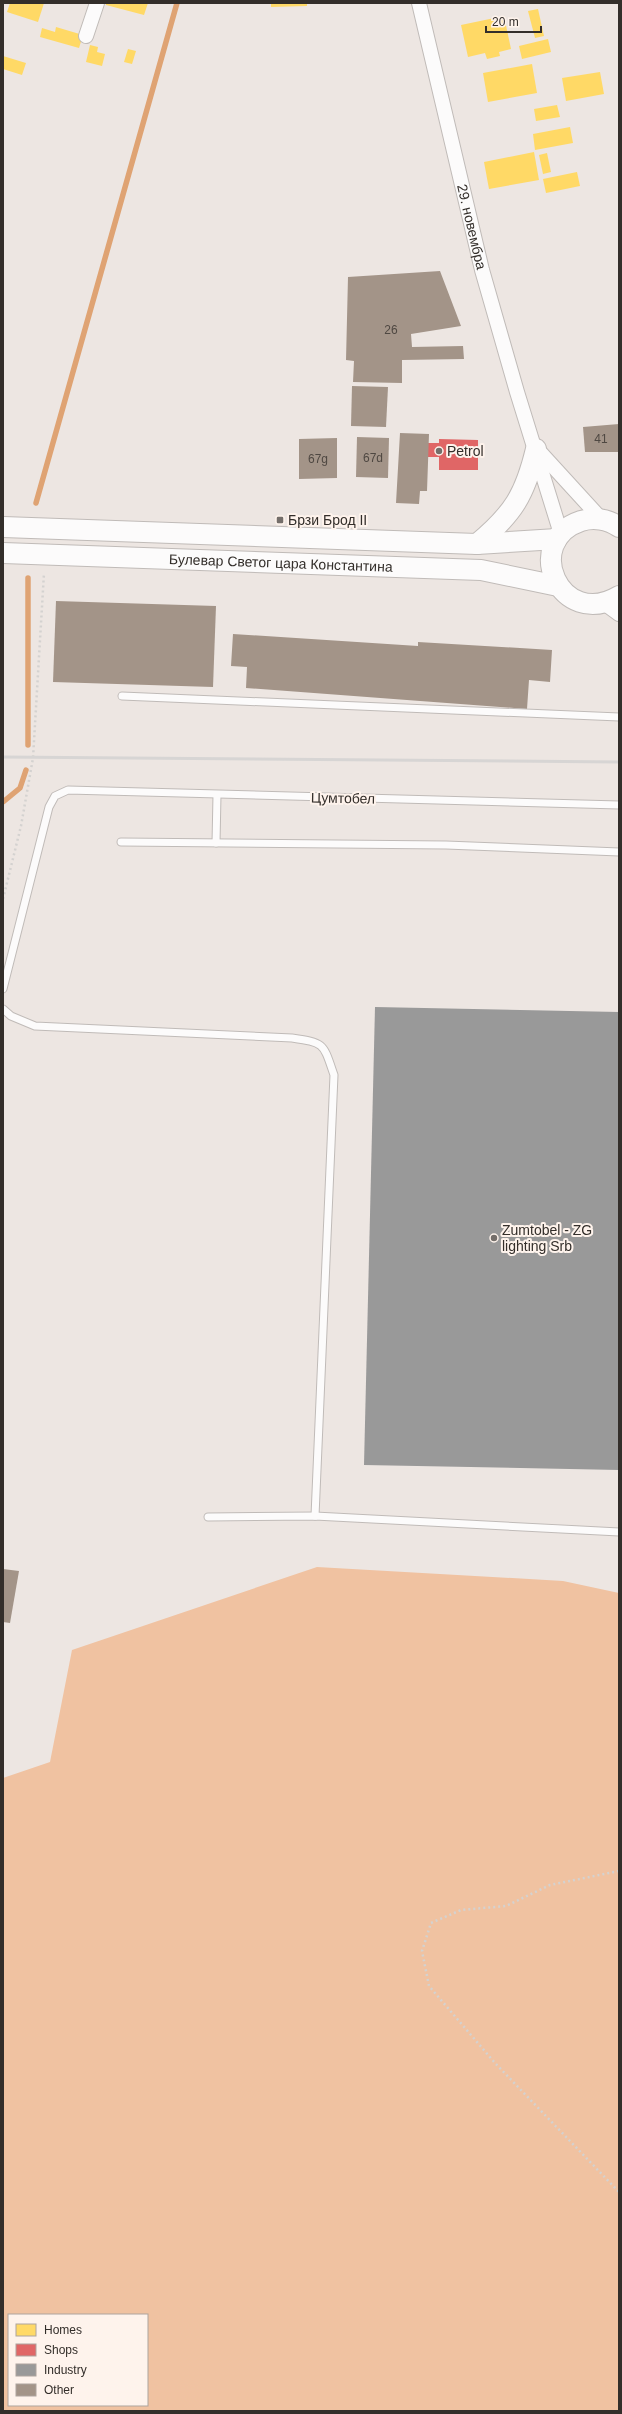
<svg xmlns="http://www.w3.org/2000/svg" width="622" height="2414" font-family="Arial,sans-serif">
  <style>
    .green { fill: #f0c2a1; fill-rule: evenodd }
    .homes { fill: #ffd966 }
    .shops { fill: #e06666 }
    .industry { fill: #999 }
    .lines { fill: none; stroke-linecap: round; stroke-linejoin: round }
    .stream { stroke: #dfa373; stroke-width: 5.5 }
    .building { fill: #a39488 }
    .lane-casing { stroke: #c0bbb8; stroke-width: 9 }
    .street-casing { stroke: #c0bbb8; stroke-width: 16 }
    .secondary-casing { stroke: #c0bbb8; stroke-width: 22 }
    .path { stroke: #d4d2d0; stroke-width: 2.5; stroke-dasharray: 2 3; stroke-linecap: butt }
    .lane { stroke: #fcfbfb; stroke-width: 7 }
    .street { stroke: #fcfbfb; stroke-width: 14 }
    .secondary { stroke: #fcfbfb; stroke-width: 20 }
    .rail { stroke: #d7d5d4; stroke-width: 3 }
    .poi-dot { fill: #746e6a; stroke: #fef3ec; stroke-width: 1.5 }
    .labels { text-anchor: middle; stroke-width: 4; stroke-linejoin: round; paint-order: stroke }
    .number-label { font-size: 12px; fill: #4f4842 }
    .street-label { font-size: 14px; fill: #332e2a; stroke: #fef3ec }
    .poi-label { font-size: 14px; fill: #332e2a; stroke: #fef3ec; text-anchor: start }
  </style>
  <rect width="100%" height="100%" fill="#ede6e2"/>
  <path class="green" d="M317 1567 563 1581 619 1593V2411H3V1778L50 1762 72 1650ZM9 2315H147V2405H9Z"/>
  <g class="homes">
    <path d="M10 3H44L38 22 7 12Z"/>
    <path d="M106 3H148L144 15 106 5Z"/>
    <path d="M271 3H307V6L271 7Z"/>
    <path d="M538 9 544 36 535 38 528 11Z"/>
    <path d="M504 16 511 49 499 52 500 56 487 59 485 53 468 57 461 25Z"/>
    <path d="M56 27 83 35 79 48 40 37 42 28 55 32Z"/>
    <path d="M548 39 551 52 522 59 519 46Z"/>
    <path d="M90 45 98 47 97 52 105 54 102 66 86 62Z"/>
    <path d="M128 49 136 51 132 64 124 62Z"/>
    <path d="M3 56 26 63 22 75 3 69Z"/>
    <path d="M532 64 537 93 488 102 483 73Z"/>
    <path d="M600 72 604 94 566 101 562 78Z"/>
    <path d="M557 105 560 117 536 121 534 109Z"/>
    <path d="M570 127 573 143 535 150 533 134Z"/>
    <path d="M534 152 539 180 489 189 484 162Z"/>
    <path d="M547 153 551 172 543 174 539 155Z"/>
    <path d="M577 172 580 186 546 193 543 179Z"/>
  </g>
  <path class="shops" d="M439 439 478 440V470H439V457H428V443H439Z"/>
  <path class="industry" d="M375 1007 619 1012V1470L364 1465Z"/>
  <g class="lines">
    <g class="stream">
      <path d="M36 503 177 3"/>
      <path d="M28 578V745"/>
      <path d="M3 802 20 788 26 770"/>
    </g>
  </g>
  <g class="building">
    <path d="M440 271 461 326 411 334 412 347 463 346 464 359 402 360V383L353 382 354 361 346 360 348 277Z"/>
    <path d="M352 386 388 387 386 427 351 426Z"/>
    <path d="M619 424V452H585L583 427Z"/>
    <path d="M400 433 429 434 427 491H420L419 504 396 503Z"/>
    <path d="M357 437 389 438 388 478 356 477Z"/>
    <path d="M337 438V478L299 479V439Z"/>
    <path d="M56 601 216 606 213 687 53 682Z"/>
    <path d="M233 634 418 646V642L552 650 550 682 529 680 527 709 246 688 247 667 231 666Z"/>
    <path d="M3 1569 19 1571 10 1623 3 1622Z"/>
  </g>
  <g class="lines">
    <g class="lane-casing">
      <g id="lane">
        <path d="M122 696 619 717"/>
        <path d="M121 842 446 845 619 852"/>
        <path d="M216 843 217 795"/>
        <path d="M3 989 49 807 55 796 68 790 619 805"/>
        <path d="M3 1009 11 1016 35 1026 292 1038C325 1043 323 1043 334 1075L315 1516"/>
        <path d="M208 1517 315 1516 619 1532"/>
      </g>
    </g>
    <g class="street-casing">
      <g id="street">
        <path id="s1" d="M419 3 482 270 517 392 561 534"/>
        <path d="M86 36 97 3"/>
        <path d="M538 450 602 520"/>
        <path d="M604 603 619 614"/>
      </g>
    </g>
    <g class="secondary-casing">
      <g id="secondary">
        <path d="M3 527 477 544 557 539"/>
        <path d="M619 527C608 519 593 517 581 521 521 541 560 631 619 596"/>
        <path d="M477 544C513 514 525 495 536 449"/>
        <path id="s2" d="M3 553 481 570 558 586"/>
      </g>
    </g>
    <g class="path">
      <path d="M3 899 21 826 33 758 44 573"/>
      <path d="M619 1871 550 1885 506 1906 461 1910 431 1923 422 1951 429 1986 495 2063 619 2192"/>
    </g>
    <use href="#lane" class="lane"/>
    <use href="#street" class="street"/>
    <use href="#secondary" class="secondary"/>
    <path class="rail" d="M3 757 619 762"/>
  </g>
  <g class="poi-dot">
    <circle cx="439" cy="451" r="4"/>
    <rect x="276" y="516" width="8" height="8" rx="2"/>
    <circle cx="494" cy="1238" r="4"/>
  </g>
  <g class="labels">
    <g class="number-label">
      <text x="391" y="334">26</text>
      <text x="601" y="443">41</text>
      <text x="373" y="462">67d</text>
      <text x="318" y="463">67g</text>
    </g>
    <g class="street-label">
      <text dy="5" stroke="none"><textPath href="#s1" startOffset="230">29. новембра</textPath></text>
      <text dy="5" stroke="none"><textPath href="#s2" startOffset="278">Булевар Светог цара Константина</textPath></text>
      <text transform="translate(343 798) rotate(1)" y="5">Цумтобел</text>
    </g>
    <g class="poi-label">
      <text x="447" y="456">Petrol</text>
      <text x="288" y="525">Брзи Брод II</text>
      <text x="502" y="1235">Zumtobel - ZG<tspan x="502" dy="16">lighting Srb</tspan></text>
    </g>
  </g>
  <rect width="622" height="2414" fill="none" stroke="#332e2a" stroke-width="8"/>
  <rect x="8" y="2314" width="140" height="92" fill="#fef3ec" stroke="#ada49e"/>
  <rect x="16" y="2324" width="20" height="12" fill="#ffd966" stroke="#ada49e"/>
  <text x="44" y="2334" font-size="12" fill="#332e2a">Homes</text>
  <rect x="16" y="2344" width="20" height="12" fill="#e06666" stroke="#ada49e"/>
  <text x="44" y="2354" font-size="12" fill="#332e2a">Shops</text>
  <rect x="16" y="2364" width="20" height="12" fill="#999999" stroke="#ada49e"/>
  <text x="44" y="2374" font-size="12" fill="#332e2a">Industry</text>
  <rect x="16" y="2384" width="20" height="12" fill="#a39488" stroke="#ada49e"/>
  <text x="44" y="2394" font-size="12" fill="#332e2a">Other</text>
  <path d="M486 26v6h55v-6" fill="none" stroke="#332e2a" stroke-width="2"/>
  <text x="492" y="26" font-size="12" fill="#332e2a" stroke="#fef3ec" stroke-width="3" paint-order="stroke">20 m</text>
</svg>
